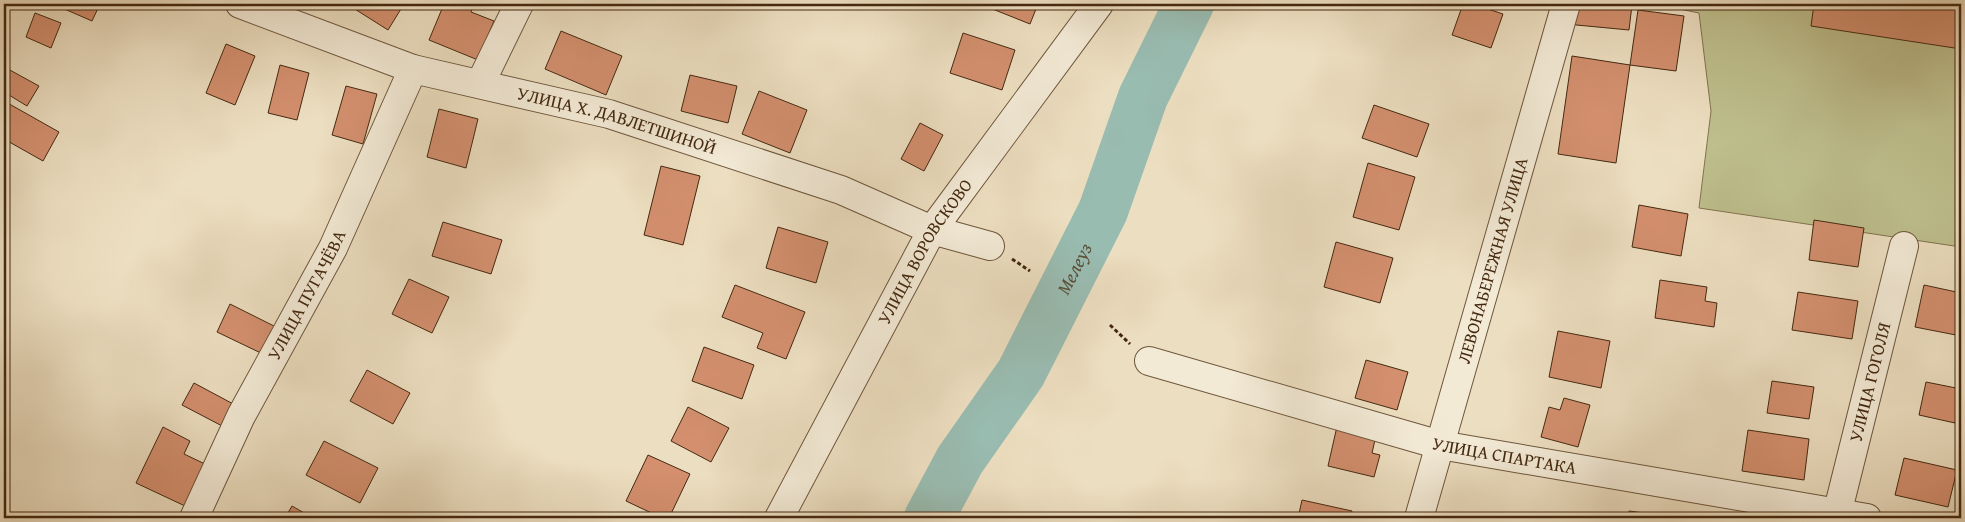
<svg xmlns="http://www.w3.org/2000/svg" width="1965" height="522" font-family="'Gentium Book Plus',serif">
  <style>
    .green { fill: #bebf8d; stroke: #81744e }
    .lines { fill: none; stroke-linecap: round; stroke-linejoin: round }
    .river { stroke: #99bcb1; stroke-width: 50 }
    .building { fill: #d38f6e; stroke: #442910 }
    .street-casing { stroke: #6e563c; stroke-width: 30 }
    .path { stroke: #442910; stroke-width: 3; stroke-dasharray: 4 2.5; stroke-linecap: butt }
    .street { stroke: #f3ead6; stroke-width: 28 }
    .labels { text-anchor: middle; stroke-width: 4; stroke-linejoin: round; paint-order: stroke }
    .street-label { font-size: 18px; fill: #442910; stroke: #f3ead6 }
    .water-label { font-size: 19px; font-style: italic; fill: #594e38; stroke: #f3ead6 }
  </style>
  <rect width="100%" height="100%" fill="#ecdec0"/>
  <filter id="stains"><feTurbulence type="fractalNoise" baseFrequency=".004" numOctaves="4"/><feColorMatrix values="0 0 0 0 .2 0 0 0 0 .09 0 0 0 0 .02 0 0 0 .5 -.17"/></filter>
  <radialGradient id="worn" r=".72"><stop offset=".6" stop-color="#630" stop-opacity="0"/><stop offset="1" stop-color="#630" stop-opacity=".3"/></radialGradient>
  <path class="green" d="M1655 4H1961V247L1699 208 1711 111 1699 13Z"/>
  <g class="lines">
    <path class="river" id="s1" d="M929 518 960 460 1021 373 1103 211 1143 97 1189 4"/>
  </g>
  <g class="building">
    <path d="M53 4H100L92 21Z"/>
    <path d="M351 4H404L388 30 350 6Z"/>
    <path d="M444 4H474L471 12 494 21 478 60 429 40Z"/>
    <path d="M986 4H1038L1030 24 985 6Z"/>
    <path d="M1463 4H1473L1503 14 1491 48 1452 35Z"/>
    <path d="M1569 4 1632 5 1629 30 1566 24Z"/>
    <path d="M1814 4H1961V49L1811 26Z"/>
    <path d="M1638 10 1684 16 1676 71 1630 65Z"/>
    <path d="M35 13 61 23 51 48 26 37Z"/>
    <path d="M561 31 622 56 606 95 545 69Z"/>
    <path d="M963 33 1015 50 1002 90 950 73Z"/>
    <path d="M226 44 255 56 235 105 206 93Z"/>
    <path d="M1572 56 1630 65 1616 163 1558 154Z"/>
    <path d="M280 65 309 73 297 120 268 113Z"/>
    <path d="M8 69 39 86 27 106 4 92V77Z"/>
    <path d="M690 75 737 86 728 123 681 111Z"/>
    <path d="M346 86 377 94 363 144 332 135Z"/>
    <path d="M759 91 807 110 790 153 742 134Z"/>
    <path d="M4 101 59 132 43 161 4 139Z"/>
    <path d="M1374 105 1429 124 1417 157 1362 138Z"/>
    <path d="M439 109 478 119 466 168 427 157Z"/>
    <path d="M920 123 943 135 924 171 901 159Z"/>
    <path d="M1368 163 1415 177 1399 230 1353 217Z"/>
    <path d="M661 166 700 176 683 245 644 235Z"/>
    <path d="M1639 205 1688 214 1681 256 1632 247Z"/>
    <path d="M1814 220 1864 228 1858 267 1809 260Z"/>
    <path d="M443 222 502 240 491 274 432 256Z"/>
    <path d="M778 227 828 242 816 283 766 268Z"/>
    <path d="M1336 242 1393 258 1380 303 1324 287Z"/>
    <path d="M409 279 449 297 432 333 392 314Z"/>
    <path d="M1660 280 1707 287 1705 301 1717 303 1714 327 1655 318Z"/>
    <path d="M735 285 805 312 786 359 757 348 763 333 722 317Z"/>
    <path d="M1924 285 1961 293V336L1915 327Z"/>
    <path d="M1798 292 1858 301 1852 339 1792 330Z"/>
    <path d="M230 304 278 328 265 355 217 332Z"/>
    <path d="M1558 331 1610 341 1601 388 1549 377Z"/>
    <path d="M704 347 754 365 742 399 692 381Z"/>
    <path d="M1366 360 1408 372 1397 410 1355 398Z"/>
    <path d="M367 370 410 393 393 424 350 401Z"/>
    <path d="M1772 381 1814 387 1809 419 1767 413Z"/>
    <path d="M1926 382 1961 389 1955 423 1919 415Z"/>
    <path d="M194 383 237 406 226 428 182 405Z"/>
    <path d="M1564 398 1590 405 1578 447 1541 437 1549 407 1560 410Z"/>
    <path d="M688 407 729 428 711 462 671 441Z"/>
    <path d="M1338 422 1377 431 1372 453 1380 455 1374 477 1328 466Z"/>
    <path d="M163 427 190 441 184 454 205 464 185 506 136 483Z"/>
    <path d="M1748 430 1809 439 1804 480 1742 471Z"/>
    <path d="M324 441 378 468 360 503 306 475Z"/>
    <path d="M648 455 690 474 669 518H662L626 501Z"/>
    <path d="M1904 458 1957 470 1948 507 1895 495Z"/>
    <path d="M1302 500 1352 511 1350 518H1298Z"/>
    <path d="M292 506 313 518H285Z"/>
    <path d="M1629 511 1682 518H1629Z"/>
  </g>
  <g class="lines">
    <g class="street-casing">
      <g id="street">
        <path id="s2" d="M240 4 413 69 609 114 841 190 932 230 990 246"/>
        <path d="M480 84 519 4"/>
        <path id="s3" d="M1149 361 1440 445 1867 518"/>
        <path id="s4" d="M194 518 241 416 333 248 413 69"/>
        <path id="s5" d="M779 518 932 230 1099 4"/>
        <path id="s6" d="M1419 518 1566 4"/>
        <path id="s7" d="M1836 518 1904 246"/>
      </g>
    </g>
    <g class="path">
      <path d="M1012 259 1030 271"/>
      <path d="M1110 325 1130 344"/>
    </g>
    <use href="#street" class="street"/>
  </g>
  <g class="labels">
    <g class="street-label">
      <text dy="6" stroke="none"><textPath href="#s2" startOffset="395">УЛИЦА Х. ДАВЛЕТШИНОЙ</textPath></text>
      <text dy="6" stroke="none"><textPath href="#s5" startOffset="304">УЛИЦА ВОРОВСКОВО</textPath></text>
      <text dy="6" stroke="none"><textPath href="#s6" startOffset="268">ЛЕВОНАБЕРЕЖНАЯ УЛИЦА</textPath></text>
      <text dy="6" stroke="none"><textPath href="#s4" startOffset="250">УЛИЦА ПУГАЧЁВА</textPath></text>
      <text dy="6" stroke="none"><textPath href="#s7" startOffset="140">УЛИЦА ГОГОЛЯ</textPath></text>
      <text dy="6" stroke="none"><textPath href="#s3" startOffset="368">УЛИЦА СПАРТАКА</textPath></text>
    </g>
    <g class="water-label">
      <text dy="7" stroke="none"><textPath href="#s1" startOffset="289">Мелеуз</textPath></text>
    </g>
  </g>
  <rect width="1965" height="522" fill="none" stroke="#ecdec0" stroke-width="20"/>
  <rect x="5" y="5" width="1955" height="512" fill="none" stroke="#442910" stroke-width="2.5"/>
  <rect x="10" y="10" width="1945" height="502" fill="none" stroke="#442910"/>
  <rect width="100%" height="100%" filter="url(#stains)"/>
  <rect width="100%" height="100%" fill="url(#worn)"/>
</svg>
